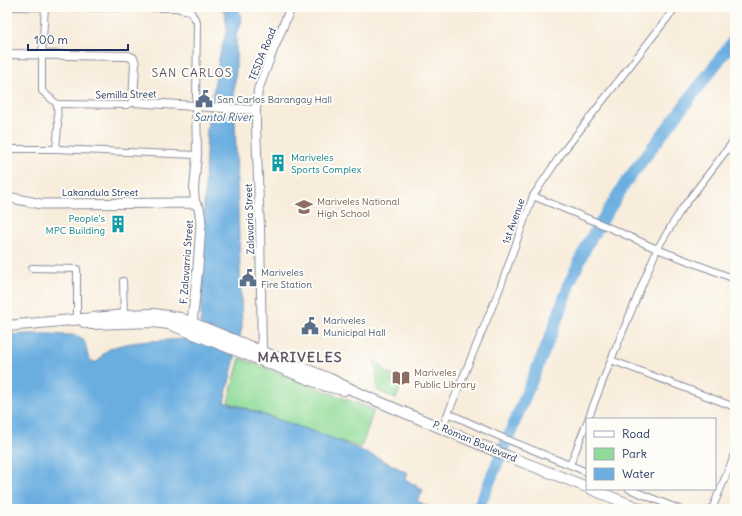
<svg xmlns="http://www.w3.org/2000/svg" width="742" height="516" font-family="Delius,sans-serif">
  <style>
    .green { fill: #90db98; stroke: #56857b }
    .water { fill: #6baee0; stroke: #436e9f }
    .pier { fill: #f8ecda }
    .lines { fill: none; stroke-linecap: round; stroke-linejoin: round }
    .river { stroke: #6baee0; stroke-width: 12 }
    .minor-casing { stroke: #8a8e9c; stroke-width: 8 }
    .tertiary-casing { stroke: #8a8e9c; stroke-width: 10 }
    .secondary-casing { stroke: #8a8e9c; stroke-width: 11 }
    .primary-casing { stroke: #8a8e9c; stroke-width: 12 }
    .minor { stroke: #fff; stroke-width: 6 }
    .tertiary { stroke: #fff; stroke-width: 8 }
    .secondary { stroke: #fff; stroke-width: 9 }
    .primary { stroke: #fff; stroke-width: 10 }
    .labels { text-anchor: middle; stroke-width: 4; stroke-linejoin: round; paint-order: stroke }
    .street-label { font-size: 10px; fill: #1b2f5e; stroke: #fdfcf7 }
    .service-label { font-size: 10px; fill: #4e5e75; stroke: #fdfcf7; text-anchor: start }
    .culture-label { font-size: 10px; fill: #0d838f; stroke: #fdfcf7; text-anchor: start }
    .education-label { font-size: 10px; fill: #785e54; stroke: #fdfcf7; text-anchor: start }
    .water-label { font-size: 11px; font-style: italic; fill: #375b8c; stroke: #fdfcf7 }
    .quarter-label { font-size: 12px; letter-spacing: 1px; fill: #5f5568; stroke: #fdfcf7 }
    .district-label { font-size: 14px; font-weight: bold; letter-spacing: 1px; fill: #5f5568; stroke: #fdfcf7 }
  </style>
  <rect width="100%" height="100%" fill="#fdfcf7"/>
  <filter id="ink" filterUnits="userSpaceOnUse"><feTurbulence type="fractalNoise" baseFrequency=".025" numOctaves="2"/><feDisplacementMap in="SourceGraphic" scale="8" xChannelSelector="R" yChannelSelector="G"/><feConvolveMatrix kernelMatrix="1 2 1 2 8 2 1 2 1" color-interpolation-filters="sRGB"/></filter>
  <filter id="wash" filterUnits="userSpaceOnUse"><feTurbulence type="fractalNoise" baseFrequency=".012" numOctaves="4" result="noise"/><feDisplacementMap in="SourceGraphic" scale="16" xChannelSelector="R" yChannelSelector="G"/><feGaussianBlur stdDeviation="0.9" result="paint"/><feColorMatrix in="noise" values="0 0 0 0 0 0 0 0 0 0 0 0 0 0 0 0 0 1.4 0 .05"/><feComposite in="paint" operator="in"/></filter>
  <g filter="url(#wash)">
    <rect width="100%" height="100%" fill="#f8ecda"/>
    <g class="green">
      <path d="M240 358 374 410 361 448 228 402Z"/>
      <path d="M375 360 388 373 393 375 391 382 401 386 396 399 378 391Z"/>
    </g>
    <path class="water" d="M219 7H236L239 11 242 21 236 34V69L234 92 242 327 233 366 224 402 332 438 378 458 408 473 405 479 423 490 417 501 434 509H7V335C28 334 45 333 66 335 70 335 75 335 78 336 92 341 81 364 98 362 101 357 103 353 108 350 123 340 175 340 194 339L201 321V282L207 128 219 59 227 29 225 12Z"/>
    <path class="pier" d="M211 101 236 103V114L211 113Z"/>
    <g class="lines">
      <path class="river" d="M478 509 551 335 570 282 588 243 626 182 735 39"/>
    </g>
  </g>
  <g filter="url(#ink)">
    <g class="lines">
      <g class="minor-casing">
        <g id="minor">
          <path d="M7 7 176 8 190 11 197 22 196 105"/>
          <path d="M45 7 42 55V91L57 104 58 127 56 149"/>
          <path d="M57 104 127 105 133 102"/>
          <path d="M7 149H56L197 155"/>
          <path d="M533 196 601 224 657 249 735 279"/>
          <path d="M32 268 77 269V320"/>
          <path d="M123 281 124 315"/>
          <path d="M611 360 735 407"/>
          <path d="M448 413 501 437 587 472"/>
          <path d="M588 419 611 360 657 249 681 210 735 139"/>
          <path d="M442 428 500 288 533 196 562 153 676 7"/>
          <path d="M570 465 587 422"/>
          <path d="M629 489 679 509"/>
          <path d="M712 509 735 454"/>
        </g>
      </g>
      <g class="tertiary-casing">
        <g id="tertiary">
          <path d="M7 54 128 56 133 58 135 63 133 102 256 110"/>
          <path d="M195 203 194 189 197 155 196 105"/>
          <path d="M262 352 260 229 256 127V110L258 90 273 50 291 7"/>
        </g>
      </g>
      <g class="secondary-casing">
        <path id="secondary" d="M7 197 41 204 195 203 199 208 200 214 201 224 198 267 192 323"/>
      </g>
      <g class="primary-casing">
        <g id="primary">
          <path d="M84 322 91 324 153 322 169 324 326 386 344 390"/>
          <path d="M7 326 126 315 154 314 180 318 330 379 363 395 507 456 587 487"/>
          <path d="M591 489 641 509"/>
        </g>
      </g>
      <use href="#minor" class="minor"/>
      <use href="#tertiary" class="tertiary"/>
      <use href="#secondary" class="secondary"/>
      <use href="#primary" class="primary"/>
    </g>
  </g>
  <defs>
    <g id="civic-bare" transform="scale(1.38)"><path d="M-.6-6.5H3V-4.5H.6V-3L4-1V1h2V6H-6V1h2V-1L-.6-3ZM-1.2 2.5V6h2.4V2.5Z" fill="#5c6f8a" stroke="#fdfcf7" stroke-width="2.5" paint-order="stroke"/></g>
    <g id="building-bare" transform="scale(1.38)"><path d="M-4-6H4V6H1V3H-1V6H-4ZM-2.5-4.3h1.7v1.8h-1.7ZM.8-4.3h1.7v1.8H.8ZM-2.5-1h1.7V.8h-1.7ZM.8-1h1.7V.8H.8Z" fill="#0f9aa8" stroke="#fdfcf7" stroke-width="2.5" paint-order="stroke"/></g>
    <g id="school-bare" transform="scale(1.38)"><path d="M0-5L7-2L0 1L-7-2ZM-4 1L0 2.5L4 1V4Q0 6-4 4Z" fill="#8d6e63" stroke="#fdfcf7" stroke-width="2.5" paint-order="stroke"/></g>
    <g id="library-bare" transform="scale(1.38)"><path d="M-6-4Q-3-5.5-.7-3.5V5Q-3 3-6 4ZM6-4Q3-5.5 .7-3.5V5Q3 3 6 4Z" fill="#8d6e63" stroke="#fdfcf7" stroke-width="2.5" paint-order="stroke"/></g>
  </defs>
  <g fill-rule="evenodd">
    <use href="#civic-bare" x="204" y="99"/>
    <use href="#building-bare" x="278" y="163"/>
    <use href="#school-bare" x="304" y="207"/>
    <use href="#building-bare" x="118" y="224"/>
    <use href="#civic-bare" x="248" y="278"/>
    <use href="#civic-bare" x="310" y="326"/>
    <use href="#library-bare" x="401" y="378"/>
  </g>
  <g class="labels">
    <g class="street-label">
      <text transform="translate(262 54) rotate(-68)" y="4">TESDA Road</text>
      <text transform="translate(126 94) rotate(-1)" y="4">Semilla Street</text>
      <text x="100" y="196">Lakandula Street</text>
      <text transform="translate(249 219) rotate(-92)" y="4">Zalavaria Street</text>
      <text transform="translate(513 221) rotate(-70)" y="4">1st Avenue</text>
      <text transform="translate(186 262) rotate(-86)" y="4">F. Zalavarria Street</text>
      <text transform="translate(475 441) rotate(23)" y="4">P. Roman Boulevard</text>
    </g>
    <g class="service-label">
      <text x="217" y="103">San Carlos Barangay Hall</text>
      <text x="261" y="276">Mariveles<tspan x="261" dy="12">Fire Station</tspan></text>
      <text x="323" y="324">Mariveles<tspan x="323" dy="12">Municipal Hall</tspan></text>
    </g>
    <g class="culture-label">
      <text x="291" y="161">Mariveles<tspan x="291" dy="12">Sports Complex</tspan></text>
      <text x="105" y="222" text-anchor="end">People's<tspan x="105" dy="12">MPC Building</tspan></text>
    </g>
    <g class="education-label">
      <text x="317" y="205">Mariveles National<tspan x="317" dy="12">High School</tspan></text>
      <text x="414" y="376">Mariveles<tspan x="414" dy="12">Public Library</tspan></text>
    </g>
    <g class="water-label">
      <text x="223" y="121">Santol River</text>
    </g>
    <g class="quarter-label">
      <text x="192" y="77">SAN CARLOS</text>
    </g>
    <g class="district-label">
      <text x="300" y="362">MARIVELES</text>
    </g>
  </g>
  <rect width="742" height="516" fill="none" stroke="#fdfcf7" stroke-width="24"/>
  <rect x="586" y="418" width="130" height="72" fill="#fdfcf7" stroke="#a3aaba"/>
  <rect x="594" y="431" width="20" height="6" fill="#ffffff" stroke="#a3aaba"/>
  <text x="622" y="438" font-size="12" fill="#1b2f5e">Road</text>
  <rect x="594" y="448" width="20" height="12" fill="#90db98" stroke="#a3aaba"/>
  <text x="622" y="458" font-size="12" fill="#1b2f5e">Park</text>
  <rect x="594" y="468" width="20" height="12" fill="#6baee0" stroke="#a3aaba"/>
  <text x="622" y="478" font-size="12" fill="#1b2f5e">Water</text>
  <path d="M28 44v6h100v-6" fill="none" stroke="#1b2f5e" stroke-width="2"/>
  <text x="34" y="44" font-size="12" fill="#1b2f5e" stroke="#fdfcf7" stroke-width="3" paint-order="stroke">100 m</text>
</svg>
